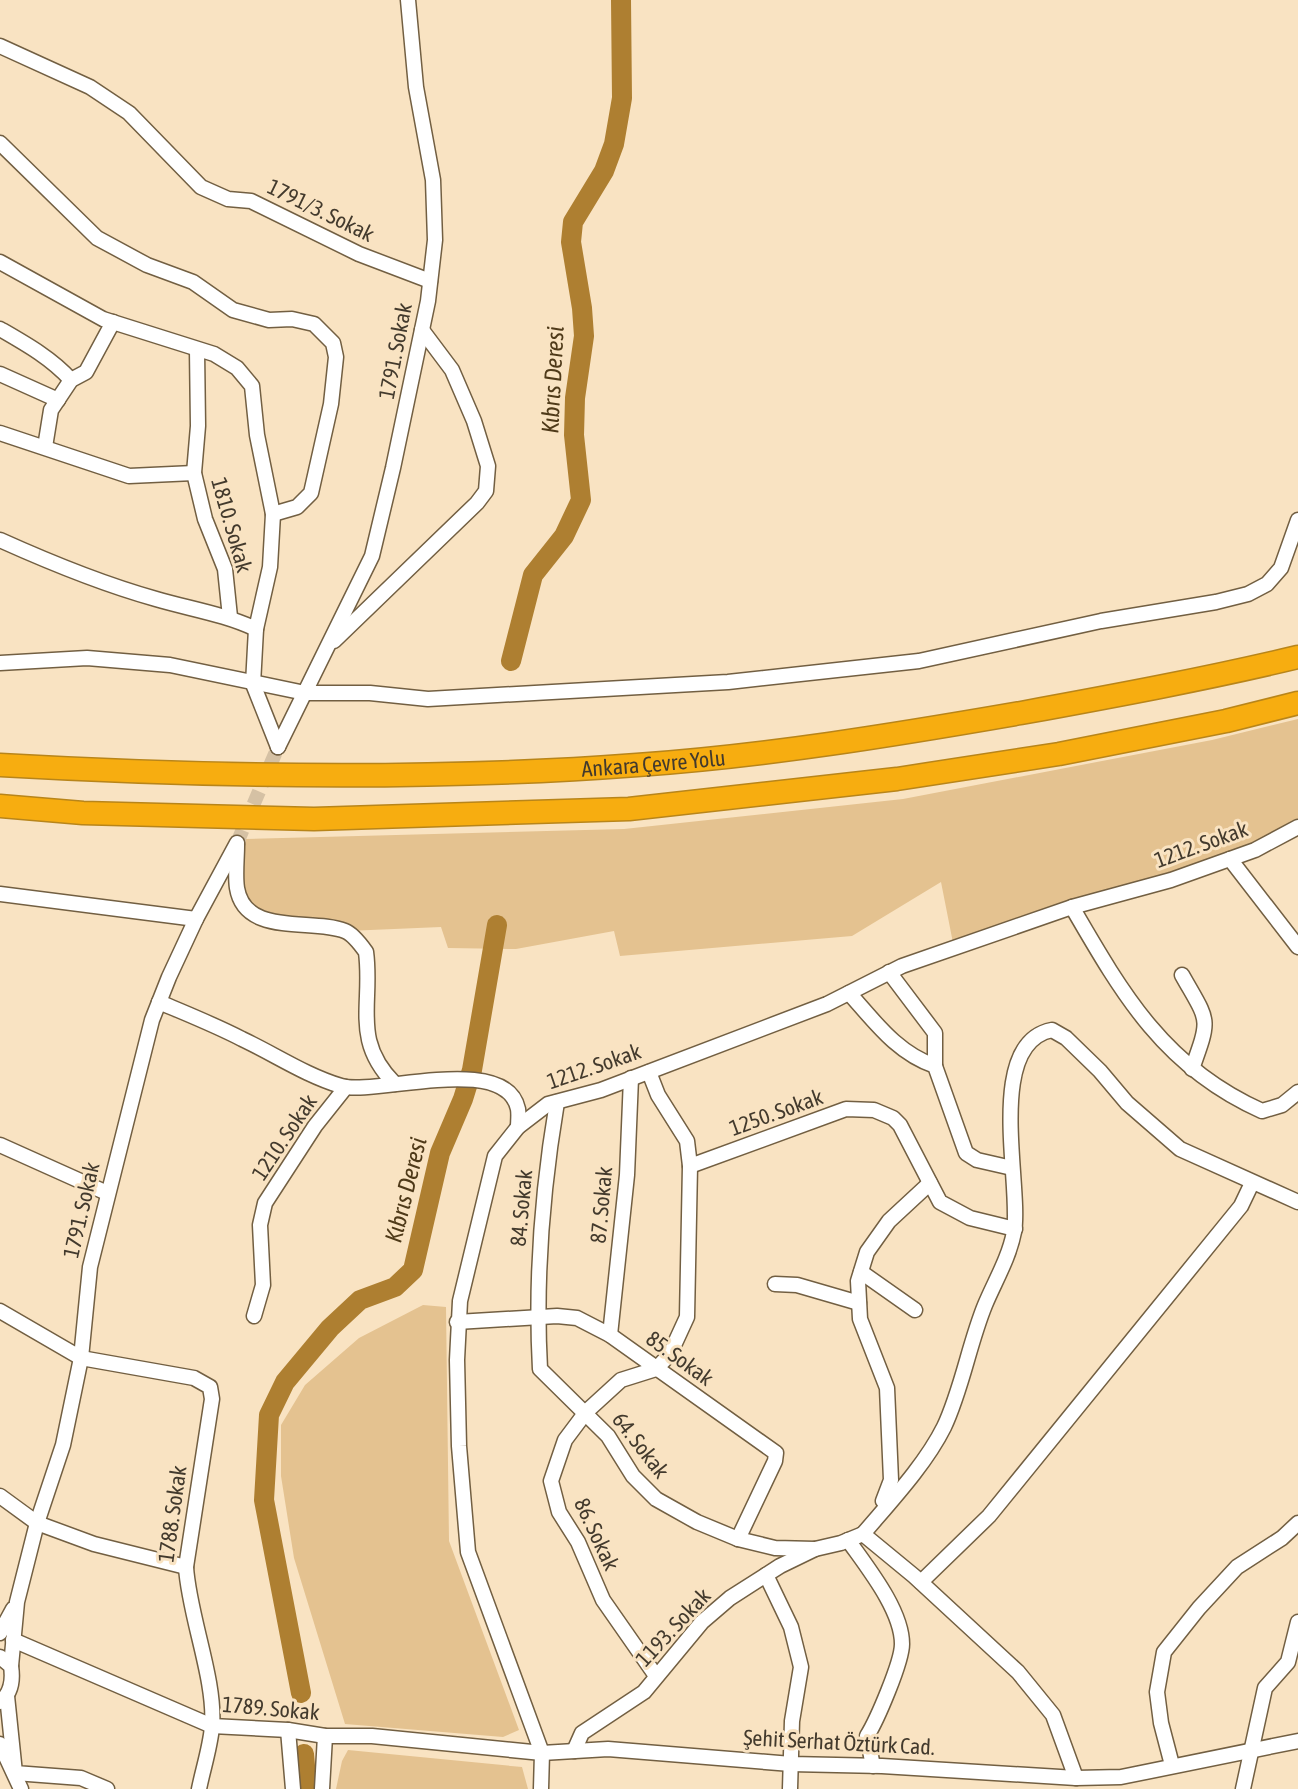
<svg xmlns="http://www.w3.org/2000/svg" width="1298" height="1789" font-family="'Asap Condensed',sans-serif">
  <style>
    .green { fill: #e4c290 }
    .lines { fill: none; stroke-linecap: round; stroke-linejoin: round }
    .river { stroke: #ae7f31; stroke-width: 20 }
    .minor-tunnel { stroke: #d5c1a4; stroke-width: 14; stroke-dasharray: 14 7; stroke-linecap: butt }
    .minor-casing { stroke: #725f42; stroke-width: 17 }
    .highway-casing { stroke: #b8851a; stroke-width: 25 }
    .minor { stroke: #fff; stroke-width: 14 }
    .highway { stroke: #f7ad10; stroke-width: 22 }
    .labels { text-anchor: middle; stroke-width: 6; stroke-linejoin: round; paint-order: stroke }
    .street-label { font-size: 22px; fill: #433a2d; stroke: #f9e3c2 }
    .water-label { font-size: 24px; font-style: italic; fill: #4f3a19; stroke: #f9e3c2 }
  </style>
  <rect width="100%" height="100%" fill="#f9e3c2"/>
  <g class="green">
    <path d="M1298 719V827L1255 850 954 948 941 882 852 936 620 956 614 931 516 949 448 948 441 927 347 931 258 916 237 890 246 839 624 829 903 799 1212 740Z"/>
    <path d="M423 1305 446 1307 449 1541 519 1730 503 1737 345 1724 294 1558 281 1476V1425L305 1385 359 1338Z"/>
    <path d="M348 1750 522 1767 528 1789H336L342 1761Z"/>
  </g>
  <g class="lines">
    <g class="river">
      <path d="M511 661 533 575 564 536 581 500 574 435 575 398 584 336 582 308 571 242 573 222 604 171 614 144 622 98 621 0"/>
      <path d="M301 1693 264 1500 269 1415 285 1382 330 1328 360 1300 395 1287 413 1270 440 1153 463 1099 472 1070 497 925"/>
      <path d="M304 1754 307 1789"/>
    </g>
    <path class="minor-tunnel" d="M237 843 278 747"/>
    <g class="minor-casing">
      <g id="minor">
        <path d="M0 46 90 87 129 113 201 187 228 199 251 201 359 254 430 281"/>
        <path d="M0 143 97 238 147 265 193 282 233 310 269 320 292 319 314 324 333 343 336 357 331 404 311 493 297 507 273 514"/>
        <path d="M0 262 103 319 214 354 237 368 252 386 257 435 273 514 270 567 256 629 253 684 278 747"/>
        <path d="M0 329C26 344 51 358 71 380"/>
        <path d="M197 350 198 426 194 473 205 519 225 569 230 617"/>
        <path d="M0 374 58 400"/>
        <path d="M0 433 129 476 194 473"/>
        <path d="M45 447 51 410 71 380 86 372 113 322"/>
        <path d="M0 540C51 563 102 584 156 599 190 609 224 614 256 629"/>
        <path d="M334 641 477 503 486 491 488 466 474 421 452 370 422 330"/>
        <path d="M0 663 87 658 170 665 305 693H370L428 699 728 682 919 661 1101 621 1216 602 1248 594 1267 584 1281 568 1298 520"/>
        <path d="M278 747 372 556 393 468 428 301 435 240 433 180 416 87 408 0"/>
        <path d="M237 845C237 859 235 875 237 888 245 937 312 918 345 931 353 934 361 945 366 952 373 1004 351 1040 395 1084"/>
        <path d="M1230 859 1298 947"/>
        <path d="M0 894 196 919"/>
        <path d="M1072 907C1123 995 1165 1068 1262 1111L1282 1105 1298 1092"/>
        <path d="M889 972 935 1033V1066"/>
        <path d="M1182 975C1209 1023 1211 1016 1192 1069"/>
        <path d="M849 993C875 1022 897 1053 935 1066L966 1153 977 1160 1012 1168"/>
        <path d="M159 1002C187 1014 215 1025 242 1039 276 1055 305 1075 341 1086 375 1096 506 1052 518 1109 519 1115 518 1122 518 1127"/>
        <path d="M649 1072 658 1095 687 1141 690 1166 687 1317 670 1354 656 1369 621 1380 586 1412 565 1440 551 1481 559 1512 578 1542 603 1600 656 1676"/>
        <path d="M557 1102C542 1191 535 1279 540 1369L608 1436 633 1476 656 1499 697 1522 738 1539 775 1548 815 1549"/>
        <path d="M0 1145 107 1193"/>
        <path d="M690 1166 846 1109 874 1110 893 1118 900 1125 940 1202 970 1218 1015 1229"/>
        <path d="M861 1272 915 1310"/>
        <path d="M775 1284 797 1285 859 1303"/>
        <path d="M0 1311 81 1358 194 1378 210 1387 212 1399 186 1567C189 1616 216 1680 212 1727 210 1748 203 1769 199 1789"/>
        <path d="M254 1316 263 1285 260 1225 265 1203 315 1126 346 1087"/>
        <path d="M457 1322 557 1316 577 1318 610 1335 776 1453 775 1461 738 1539"/>
        <path d="M610 1335 627 1175 631 1078"/>
        <path d="M0 1496 37 1523 94 1544 186 1567"/>
        <path d="M883 1501 891 1480 887 1388 860 1319 858 1281 867 1252 889 1221 930 1183"/>
        <path d="M848 1540C867 1567 902 1610 902 1644 902 1662 877 1720 867 1736L873 1766"/>
        <path d="M766 1575 791 1627 801 1667 792 1721 790 1789"/>
        <path d="M921 1582 989 1516 1241 1206 1252 1183"/>
        <path d="M0 1633 13 1609"/>
        <path d="M13 1640 212 1726 288 1730 325 1736H372L542 1753 608 1749 791 1764 882 1766 1076 1778 1121 1777 1298 1741"/>
        <path d="M0 1657 11 1666C13 1679 12 1693 0 1702"/>
        <path d="M11 1666 17 1602 37 1523 63 1445 81 1358 90 1267 152 1020 169 977 196 919 237 843"/>
        <path d="M7 1696 15 1773 81 1778 107 1789"/>
        <path d="M288 1730 293 1789"/>
        <path d="M0 1744 21 1789"/>
        <path d="M574 1751 582 1733 644 1692 702 1622 730 1598 780 1566 815 1549 841 1543 863 1534"/>
        <path d="M1172 1765 1161 1723 1157 1692 1164 1652 1199 1608 1237 1567 1282 1538 1298 1523"/>
        <path d="M1076 1778 1053 1715 1018 1672 914 1576 863 1534C891 1501 925 1465 944 1427 962 1389 969 1344 985 1305 995 1281 1009 1258 1014 1232 1022 1186 984 1043 1052 1030L1066 1038 1100 1071 1127 1103 1180 1149 1298 1202"/>
        <path d="M322 1789 325 1736"/>
        <path d="M541 1789 542 1753 468 1552 459 1446 457 1360 460 1301 495 1156 518 1127 548 1104 601 1090 827 1004 902 966 1072 907 1171 880 1255 850 1298 827"/>
        <path d="M1243 1789 1265 1688 1288 1662 1298 1622"/>
      </g>
    </g>
    <g class="highway-casing">
      <g id="highway">
        <path id="s1" d="M0 765C212 777 426 781 637 765 766 756 894 735 1021 713 1114 696 1206 679 1298 657"/>
        <path d="M0 806 83 813 314 819 629 809 897 779 1059 754 1226 721 1298 703"/>
      </g>
    </g>
    <use href="#minor" class="minor"/>
    <use href="#highway" class="highway"/>
  </g>
  <g class="labels">
    <g class="street-label">
      <text transform="translate(321 210) rotate(26)" y="8">1791/3. Sokak</text>
      <text transform="translate(395 351) rotate(-79)" y="8">1791. Sokak</text>
      <text transform="translate(232 525) rotate(74)" y="8">1810. Sokak</text>
      <text dy="8" stroke="none"><textPath href="#s1" startOffset="654">Ankara Çevre Yolu</textPath></text>
      <text transform="translate(1201 844) rotate(-20)" y="8">1212. Sokak</text>
      <text transform="translate(594 1066) rotate(-19)" y="8">1212. Sokak</text>
      <text transform="translate(776 1112) rotate(-20)" y="8">1250. Sokak</text>
      <text transform="translate(284 1137) rotate(-56)" y="8">1210. Sokak</text>
      <text transform="translate(601 1205) rotate(-85)" y="8">87. Sokak</text>
      <text transform="translate(521 1208) rotate(-85)" y="8">84. Sokak</text>
      <text transform="translate(81 1210) rotate(-77)" y="8">1791. Sokak</text>
      <text transform="translate(680 1358) rotate(36)" y="8">85. Sokak</text>
      <text transform="translate(641 1445) rotate(52)" y="8">64. Sokak</text>
      <text transform="translate(172 1514) rotate(-82)" y="8">1788. Sokak</text>
      <text transform="translate(597 1534) rotate(65)" y="8">86. Sokak</text>
      <text transform="translate(673 1627) rotate(-47)" y="8">1193. Sokak</text>
      <text transform="translate(271 1708) rotate(5)" y="8">1789. Sokak</text>
      <text transform="translate(839 1742) rotate(3)" y="8">Şehit Serhat Öztürk Cad.</text>
    </g>
    <g class="water-label">
      <text transform="translate(553 380) rotate(-87)" y="8">Kıbrıs Deresi</text>
      <text transform="translate(406 1190) rotate(-76)" y="8">Kıbrıs Deresi</text>
    </g>
  </g>
</svg>
